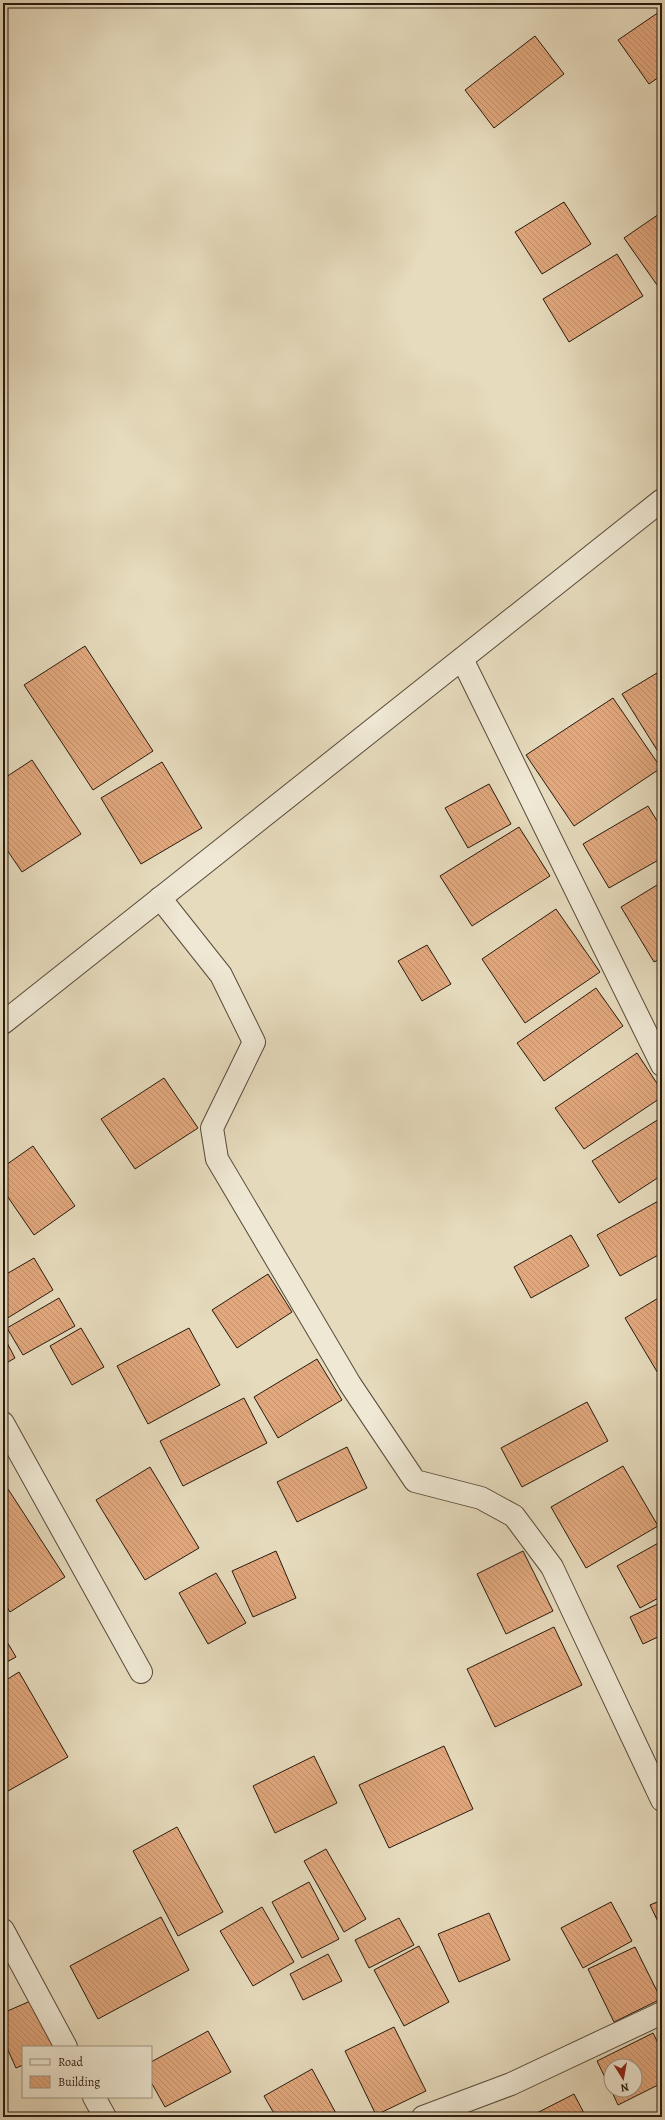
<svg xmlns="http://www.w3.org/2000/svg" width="665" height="2120" font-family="Alegreya,serif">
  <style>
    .building { fill: url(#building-back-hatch); stroke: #281a0e }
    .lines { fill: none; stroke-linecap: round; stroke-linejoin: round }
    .minor-casing { stroke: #584a3a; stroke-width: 24 }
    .minor { stroke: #efe8d4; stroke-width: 22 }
  </style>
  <defs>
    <pattern id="building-back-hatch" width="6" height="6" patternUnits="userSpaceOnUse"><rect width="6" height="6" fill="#e2a87e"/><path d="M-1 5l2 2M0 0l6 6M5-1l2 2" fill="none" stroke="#c2906c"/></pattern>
  </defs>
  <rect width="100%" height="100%" fill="#e6dbbd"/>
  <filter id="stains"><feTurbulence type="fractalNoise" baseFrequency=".005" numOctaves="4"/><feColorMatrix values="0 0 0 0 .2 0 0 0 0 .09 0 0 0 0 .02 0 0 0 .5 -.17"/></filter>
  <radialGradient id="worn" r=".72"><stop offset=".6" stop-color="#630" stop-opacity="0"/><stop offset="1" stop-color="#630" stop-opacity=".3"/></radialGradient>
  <g class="building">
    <path d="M662 10V75L649 84 618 40Z"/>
    <path d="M535 36 564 74 494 128 465 90Z"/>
    <path d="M564 202 591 244 542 274 515 232Z"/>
    <path d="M662 212V292L624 238Z"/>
    <path d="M617 254 643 296 569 342 543 299Z"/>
    <path d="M85 646 153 751 93 790 24 685Z"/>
    <path d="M662 670V758L622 694Z"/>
    <path d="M613 698 661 768 574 826 526 755Z"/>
    <path d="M32 760 81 834 22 872 3 844V779Z"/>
    <path d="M162 762 202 828 141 864 101 798Z"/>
    <path d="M489 784 511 824 468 848 445 808Z"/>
    <path d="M648 806 662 829V858L609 888 583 844Z"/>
    <path d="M519 827 550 876 472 926 440 876Z"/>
    <path d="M662 882V958L654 962 621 907Z"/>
    <path d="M556 909 600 972 525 1023 482 959Z"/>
    <path d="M427 945 451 984 422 1001 398 961Z"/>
    <path d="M596 988 623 1026 544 1081 517 1043Z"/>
    <path d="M637 1053 662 1091V1097L584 1149 555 1108Z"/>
    <path d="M164 1078 198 1128 135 1169 101 1119Z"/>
    <path d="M659 1119 662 1123V1175L619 1203 592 1161Z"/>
    <path d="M33 1146 75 1206 34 1235 3 1190V1167Z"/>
    <path d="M662 1199V1253L620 1276 597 1235Z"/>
    <path d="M571 1235 589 1266 531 1298 514 1267Z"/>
    <path d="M34 1258 53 1290 6 1319 3 1315V1276Z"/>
    <path d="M268 1274 292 1312 237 1348 212 1310Z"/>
    <path d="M660 1297 662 1301V1380L625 1318Z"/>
    <path d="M59 1298 75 1326 23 1355 7 1328Z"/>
    <path d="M81 1328 104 1367 72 1385 50 1346Z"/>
    <path d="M189 1328 220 1385 148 1424 117 1366Z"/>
    <path d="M3 1335 15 1358 3 1365Z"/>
    <path d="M317 1359 342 1400 278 1438 254 1397Z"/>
    <path d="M244 1398 267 1443 183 1486 160 1441Z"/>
    <path d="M587 1402 608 1441 522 1487 501 1448Z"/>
    <path d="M347 1447 367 1488 297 1522 277 1482Z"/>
    <path d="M623 1466 658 1526 586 1568 551 1507Z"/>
    <path d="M150 1467 199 1548 145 1580 96 1500Z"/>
    <path d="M8 1489 65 1577 10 1612 3 1600V1492Z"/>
    <path d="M662 1541V1596L640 1608 617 1566Z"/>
    <path d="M276 1551 296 1598 253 1617 232 1571Z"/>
    <path d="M523 1551 553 1611 506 1634 477 1574Z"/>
    <path d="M216 1573 246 1623 208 1644 179 1593Z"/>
    <path d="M662 1602V1635L643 1644 630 1617Z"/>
    <path d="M554 1627 582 1685 495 1727 467 1669Z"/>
    <path d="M3 1635 16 1657 3 1664Z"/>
    <path d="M19 1672 68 1757 8 1791 3 1782V1682Z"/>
    <path d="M444 1746 473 1809 389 1848 359 1785Z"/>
    <path d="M314 1756 337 1803 275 1833 253 1786Z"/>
    <path d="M177 1827 223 1912 178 1936 133 1851Z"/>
    <path d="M326 1849 366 1919 344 1932 304 1861Z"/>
    <path d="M309 1882 339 1939 302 1958 272 1902Z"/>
    <path d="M662 1900V1930L650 1905Z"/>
    <path d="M611 1902 632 1941 583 1968 561 1928Z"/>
    <path d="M262 1907 294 1962 253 1986 220 1931Z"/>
    <path d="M489 1913 510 1960 459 1982 438 1934Z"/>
    <path d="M161 1917 189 1970 98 2019 70 1966Z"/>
    <path d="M399 1918 414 1945 369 1968 355 1940Z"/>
    <path d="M419 1946 449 2002 404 2026 374 1970Z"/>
    <path d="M635 1947 661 1999 614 2022 588 1969Z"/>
    <path d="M328 1954 342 1981 303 2000 290 1974Z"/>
    <path d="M35 1999 56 2047H23V2065L16 2068 3 2039V2013Z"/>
    <path d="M394 2027 426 2091 376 2115 345 2051Z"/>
    <path d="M208 2031 231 2072 165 2107 151 2082V2062Z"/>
    <path d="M653 2033 662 2051V2083L618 2105 611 2090H635V2066H611V2090L597 2061Z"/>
    <path d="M312 2069 338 2117H276L264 2096Z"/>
    <path d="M574 2094 586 2117H529Z"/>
  </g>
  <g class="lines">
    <g class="minor-casing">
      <g id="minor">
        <path d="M462 659 662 1065"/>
        <path d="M160 898 221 975 254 1042 212 1128 217 1159 350 1384 415 1481 481 1498 514 1516 552 1567 662 1800"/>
        <path d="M3 1023 662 500"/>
        <path d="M3 1423 141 1672"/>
        <path d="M3 1930 66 2047"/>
        <path d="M94 2097 105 2117"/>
        <path d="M423 2117 511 2084 662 2013"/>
      </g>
    </g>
    <use href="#minor" class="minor"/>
  </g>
  <rect width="665" height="2120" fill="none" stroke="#e6dbbd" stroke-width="16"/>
  <rect x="4" y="4" width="657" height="2112" fill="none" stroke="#281a0e" stroke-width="2"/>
  <rect x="8" y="8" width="649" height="2104" fill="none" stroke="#281a0e"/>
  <rect x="22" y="2046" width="130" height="52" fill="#efe8d4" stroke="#9f9685"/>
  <rect x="30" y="2059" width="20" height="6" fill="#efe8d4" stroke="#9f9685"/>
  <text x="58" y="2066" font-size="12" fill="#281a0e">Road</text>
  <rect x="30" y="2076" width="20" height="12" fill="url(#building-back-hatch)" stroke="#9f9685"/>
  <text x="58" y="2086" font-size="12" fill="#281a0e">Building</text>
  <g transform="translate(623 2078) rotate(169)"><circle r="19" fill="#efe8d4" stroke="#9f9685"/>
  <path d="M0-3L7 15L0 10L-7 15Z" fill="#8f2418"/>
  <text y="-6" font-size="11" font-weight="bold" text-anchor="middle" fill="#281a0e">N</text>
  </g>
  <rect width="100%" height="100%" filter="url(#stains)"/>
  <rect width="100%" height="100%" fill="url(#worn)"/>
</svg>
